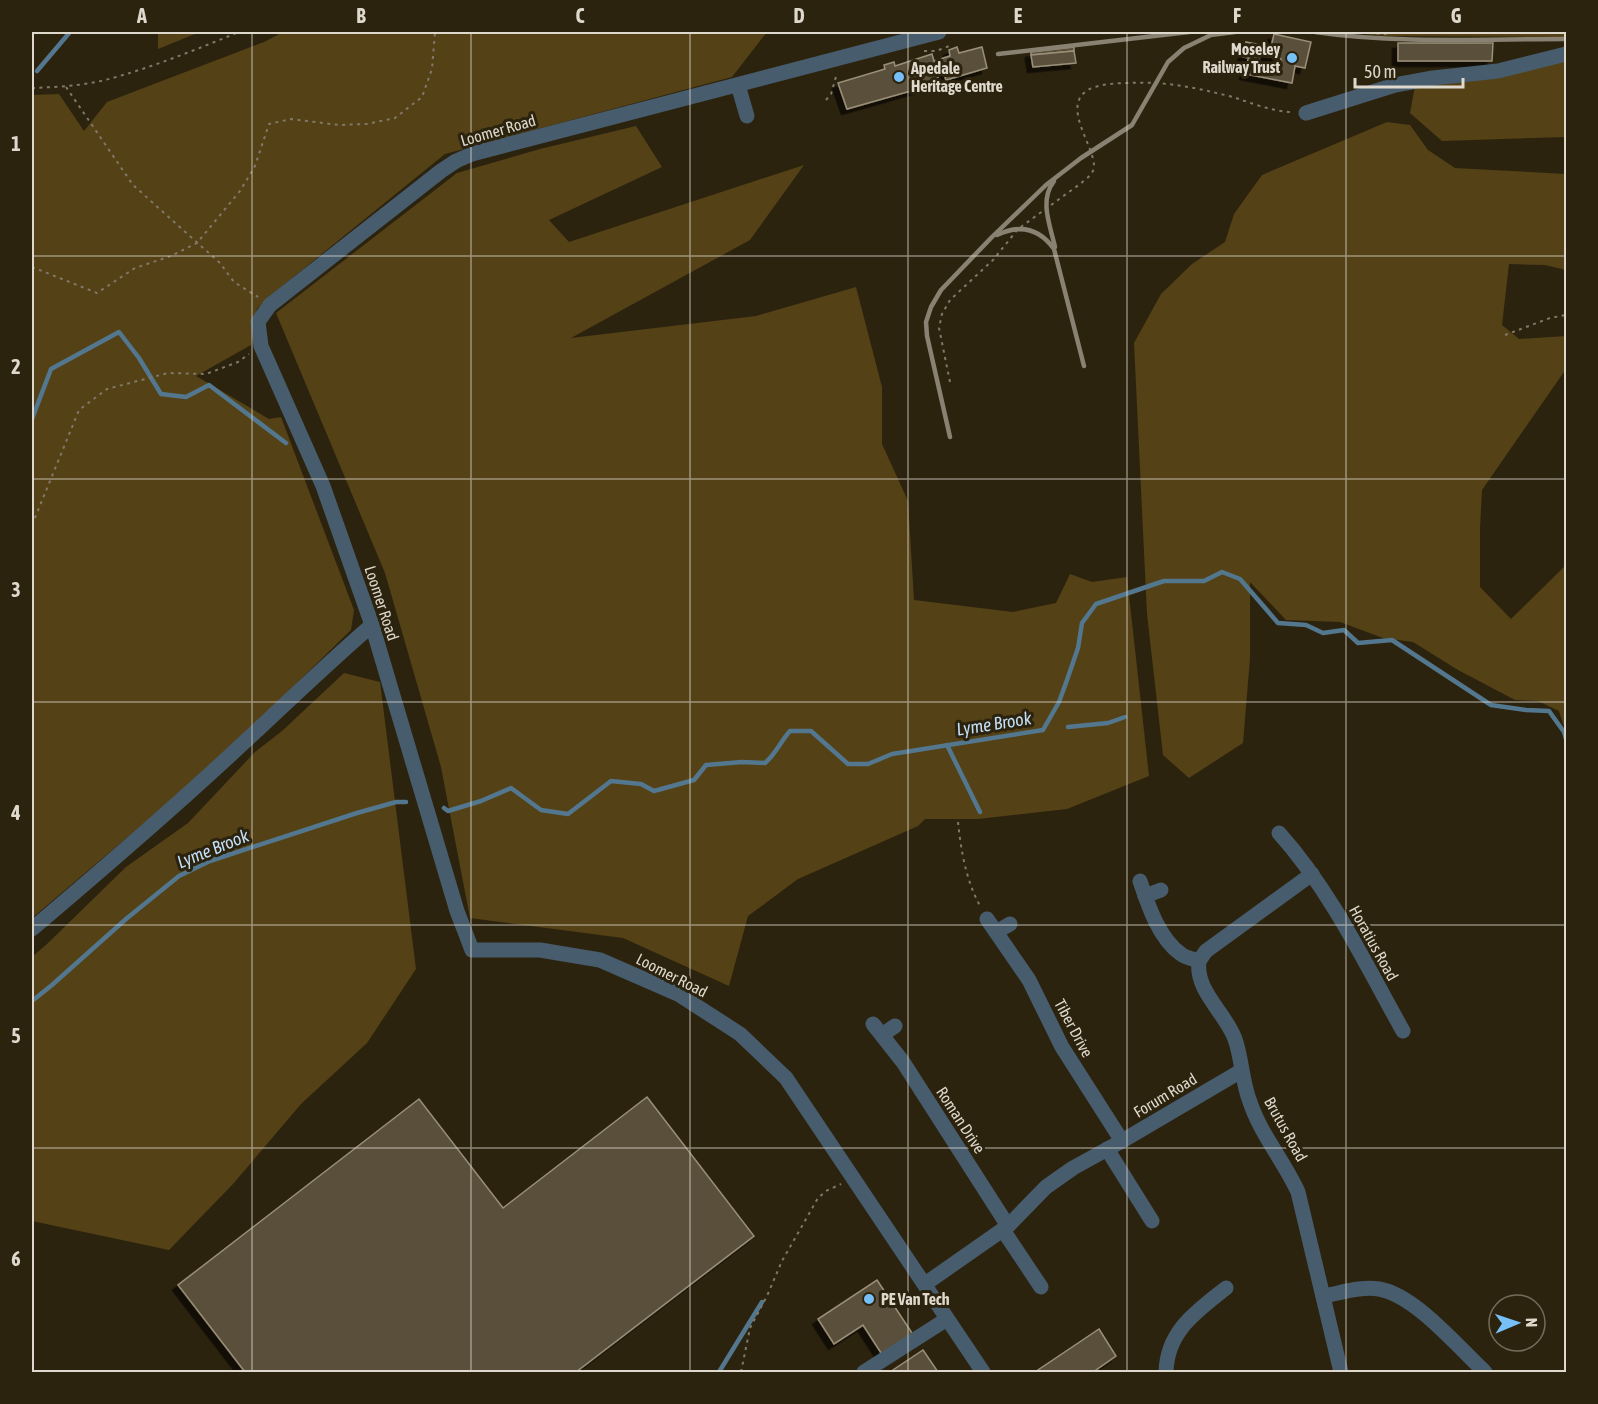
<svg xmlns="http://www.w3.org/2000/svg" width="1598" height="1404" font-family="'Asap Condensed',sans-serif">
  <style>
    .green { fill: #544116 }
    .lines { fill: none; stroke-linecap: round; stroke-linejoin: round }
    .stream { stroke: #53778e; stroke-width: 4.5 }
    .building { fill: #5a503b; stroke: #9a8f78; stroke-width: 1.5; filter: url(#shadow) }
    .path { stroke: #807868; stroke-width: 2; stroke-dasharray: 3 4.5; stroke-linecap: butt }
    .minor { stroke: #475c6d; stroke-width: 15 }
    .rail { stroke: #898171; stroke-width: 4.5 }
    .grid { fill: none; stroke: #dfd9cd; stroke-width: 1.5; stroke-opacity: 0.55 }
    .poi-dot { fill: #77bff7; stroke: #2c230f; stroke-width: 2 }
    .labels { text-anchor: middle; stroke-width: 6; stroke-linejoin: round; paint-order: stroke }
    .poi-label { font-size: 16px; font-weight: bold; fill: #dfd9cd; stroke: #2c230f; text-anchor: start }
    .street-label { font-size: 16px; fill: #dfd9cd; stroke: #2c230f }
    .water-label { font-size: 18px; font-style: italic; fill: #c2dff8; stroke: #2c230f }
    .neatline { fill: none; stroke: #dfd9cd; stroke-width: 2 }
    .grid-label { font-size: 20px; text-anchor: middle; font-weight: bold; fill: #dfd9cd }
  </style>
  <defs>
    <filter id="shadow"><feDropShadow dx="-5.5" dy="5.5" stdDeviation="0" flood-color="#0009"/></filter>
  </defs>
  <rect width="100%" height="100%" fill="#2c230f"/>
  <g class="green">
    <path d="M158 32H200L158 49Z"/>
    <path d="M283 32H767L732 77 445 154 270 296 257 309 251 345 196 376 269 419 281 417 354 610 351 630 215 763 32 918V95L59 94 84 131 107 102 264 42Z"/>
    <path d="M1341 32H1566V37L1386 36Z"/>
    <path d="M1566 61V137L1442 141 1410 113 1415 86Z"/>
    <path d="M1387 122 1410 125 1428 150 1455 168 1566 174V270L1545 265 1509 264 1502 325 1519 339 1566 336V369L1482 490 1480 529V587L1511 619 1566 565V733L1559 711 1538 701 1515 700 1458 670 1413 642 1383 638 1340 622 1286 620 1250 582V658L1243 743 1189 778 1163 755 1147 614 1134 343 1161 294 1192 264 1225 242 1234 214 1262 175Z"/>
    <path d="M636 126 662 167 549 220 569 242 804 165 750 240 571 338 756 316 856 287 882 387V444L908 501 914 600 1013 612 1056 603 1070 574 1092 582 1127 577 1149 776 1067 809 978 819H925L918 826 798 879 748 916 729 986 623 938 470 918 441 767 385 573 276 313 457 173 540 149Z"/>
    <path d="M344 673 380 682 416 969 367 1043 301 1104 233 1184 169 1250 32 1221V957L47 944 126 867 188 823 255 752 282 731Z"/>
  </g>
  <g class="lines">
    <g class="stream">
      <path d="M37 71 70 32"/>
      <path d="M32 419 51 369 119 332 139 358 161 394 186 397 209 385 286 443"/>
      <path d="M1068 727 1108 723 1125 717"/>
      <path d="M947 745 980 812"/>
      <path d="M444 808 448 811 481 801 511 788 541 810 568 814 611 781 641 784 654 791 694 780 706 765 742 762 765 763C776 754 780 742 790 731H811L848 764H868L892 754 1043 730 1059 702 1067 680 1078 648 1082 623 1096 604 1164 581H1204L1222 572 1240 579 1278 623 1306 625 1323 633 1344 630 1358 643 1392 640 1491 705 1526 710 1549 711 1564 732 1566 739"/>
      <path d="M32 1001 52 985 126 919 179 876 210 861 357 813 396 802H406"/>
      <path d="M719 1372 762 1302"/>
    </g>
  </g>
  <g class="building">
    <path d="M1274 34 1311 42 1305 68 1295 66 1292 83 1245 74 1248 60 1279 67 1281 59 1260 55 1259 60 1243 57 1246 42 1271 47Z"/>
    <path d="M1398 43H1493L1492 61H1398Z"/>
    <path d="M957 47 959 53 982 47 987 68 946 80 943 71 937 73 939 83 847 109 838 83 885 69 884 65 894 62 895 66 932 54 934 61 950 56 949 50Z"/>
    <path d="M1074 47V51L1031 55V52Z"/>
    <path d="M1074 51 1076 63 1033 67 1031 55Z"/>
    <path d="M647 1097 754 1236 576 1372H245L178 1285 419 1099 503 1208Z"/>
    <path d="M877 1280 914 1336 883 1356 863 1325 834 1344 818 1319Z"/>
    <path d="M1099 1329 1116 1356 1093 1372H1035Z"/>
    <path d="M923 1350 938 1372H890Z"/>
  </g>
  <g class="lines">
    <g class="path">
      <path d="M1354 32 1385 34 1401 32"/>
      <path d="M924 51H936L952 45"/>
      <path d="M66 87 133 185 220 263 234 282 258 297"/>
      <path d="M32 88C56 87 81 86 105 80 151 68 195 50 239 32"/>
      <path d="M826 100 831 94 837 73"/>
      <path d="M32 267 97 293 135 268 171 256 197 243 240 191 255 166 269 124 291 119 339 125 367 124 395 118 422 97 432 69 435 32"/>
      <path d="M1505 335 1550 318 1566 315"/>
      <path d="M950 382 939 328 942 314 950 300 993 260 1018 229 1080 184C1086 179 1094 174 1094 166 1094 145 1061 106 1088 90 1099 84 1116 83 1129 83 1166 81 1197 88 1233 97 1251 103 1271 111 1291 112"/>
      <path d="M32 525 79 410 107 389 168 373 206 374 238 362 249 354"/>
      <path d="M958 822C961 851 966 880 980 906"/>
      <path d="M741 1372 750 1328 767 1296 782 1261 818 1198 826 1191 841 1184"/>
    </g>
    <g class="minor">
      <path d="M939 32 472 154 456 161 441 171 270 305 258 322 261 346 323 486 372 625 457 911 472 950H540L600 960 678 994 740 1034 786 1078 983 1372"/>
      <path d="M738 85 747 116"/>
      <path d="M1306 113 1395 85 1433 78 1498 71 1566 54"/>
      <path d="M1279 833C1331 891 1365 963 1403 1031"/>
      <path d="M1140 881C1148 905 1159 939 1181 954 1186 958 1193 959 1199 961 1195 991 1225 1012 1235 1039 1242 1059 1242 1082 1250 1102 1261 1135 1284 1161 1298 1192L1341 1372"/>
      <path d="M1145 896 1161 890"/>
      <path d="M987 919 1029 980 1062 1047 1122 1141"/>
      <path d="M32 929C97 874 161 819 224 761 273 716 321 669 372 625"/>
      <path d="M996 932 1010 924"/>
      <path d="M1199 961 1206 951 1312 874"/>
      <path d="M873 1024 903 1062 1008 1226"/>
      <path d="M882 1035 895 1026"/>
      <path d="M1107 1149 1152 1221"/>
      <path d="M1003 1230 1041 1287"/>
      <path d="M925 1284 1008 1226 1046 1187 1073 1168 1122 1141 1241 1071"/>
      <path d="M1323 1296C1341 1293 1361 1286 1379 1289 1415 1295 1458 1347 1485 1372"/>
      <path d="M864 1372 947 1319"/>
      <path d="M1166 1372C1167 1331 1196 1312 1226 1288"/>
    </g>
    <g class="rail">
      <path d="M1315 32C1398 44 1483 39 1566 39"/>
      <path d="M998 54 1189 32"/>
      <path d="M1054 181C1039 200 1050 225 1055 247"/>
      <path d="M997 235C1020 224 1039 228 1054 249L1084 366"/>
      <path d="M950 437 927 336 926 322 931 307 941 290 992 237 1046 185 1081 158 1132 125 1168 62 1184 48 1211 35 1235 32"/>
    </g>
  </g>
  <path class="grid" d="M252 32V1372M471 32V1372M690 32V1372M908 32V1372M1127 32V1372M1346 32V1372M32 256H1566M32 479H1566M32 702H1566M32 925H1566M32 1148H1566"/>
  <g class="poi-dot">
    <circle cx="1292" cy="58" r="6"/>
    <circle cx="899" cy="77" r="6"/>
    <circle cx="869" cy="1299" r="6"/>
  </g>
  <g class="labels">
    <g class="poi-label">
      <text x="1280" y="55" text-anchor="end">Moseley<tspan x="1280" dy="18">Railway Trust</tspan></text>
      <text x="911" y="74">Apedale<tspan x="911" dy="18">Heritage Centre</tspan></text>
      <text x="881" y="1305">PE Van Tech</text>
    </g>
    <g class="street-label">
      <text transform="translate(498 130) rotate(-16)" y="6">Loomer Road</text>
      <text transform="translate(382 603) rotate(72)" y="6">Loomer Road</text>
      <text transform="translate(1374 943) rotate(61)" y="6">Horatius Road</text>
      <text transform="translate(672 975) rotate(27)" y="6">Loomer Road</text>
      <text transform="translate(1074 1028) rotate(62)" y="6">Tiber Drive</text>
      <text transform="translate(1165 1095) rotate(-31)" y="6">Forum Road</text>
      <text transform="translate(961 1120) rotate(57)" y="6">Roman Drive</text>
      <text transform="translate(1286 1129) rotate(61)" y="6">Brutus Road</text>
    </g>
    <g class="water-label">
      <text transform="translate(994 724) rotate(-9)" y="6">Lyme Brook</text>
      <text transform="translate(213 849) rotate(-22)" y="6">Lyme Brook</text>
    </g>
  </g>
  <rect width="1598" height="1404" fill="none" stroke="#2c230f" stroke-width="66"/>
  <g transform="translate(1517 1323) rotate(88)"><circle r="28" fill="#2c230f" stroke="#746c5b" stroke-width="1.5"/>
  <path d="M0-4.5L10 22L0 15L-10 22Z" fill="#77bff7"/>
  <text y="-9" font-size="16" font-weight="bold" text-anchor="middle" fill="#dfd9cd">N</text>
  </g>
  <path d="M1355 78v9h108v-9" fill="none" stroke="#dfd9cd" stroke-width="3"/>
  <text x="1364" y="78" font-size="18" fill="#dfd9cd" stroke="#2c230f" stroke-width="4.5" paint-order="stroke">50 m</text>
  <rect x="33" y="33" width="1532" height="1338" class="neatline"/>
  <g class="grid-label">
    <text x="142" y="23">A</text>
    <text x="361" y="23">B</text>
    <text x="580" y="23">C</text>
    <text x="799" y="23">D</text>
    <text x="1018" y="23">E</text>
    <text x="1237" y="23">F</text>
    <text x="1456" y="23">G</text>
    <text x="16" y="151">1</text>
    <text x="16" y="374">2</text>
    <text x="16" y="597">3</text>
    <text x="16" y="820">4</text>
    <text x="16" y="1043">5</text>
    <text x="16" y="1266">6</text>
  </g>
</svg>
